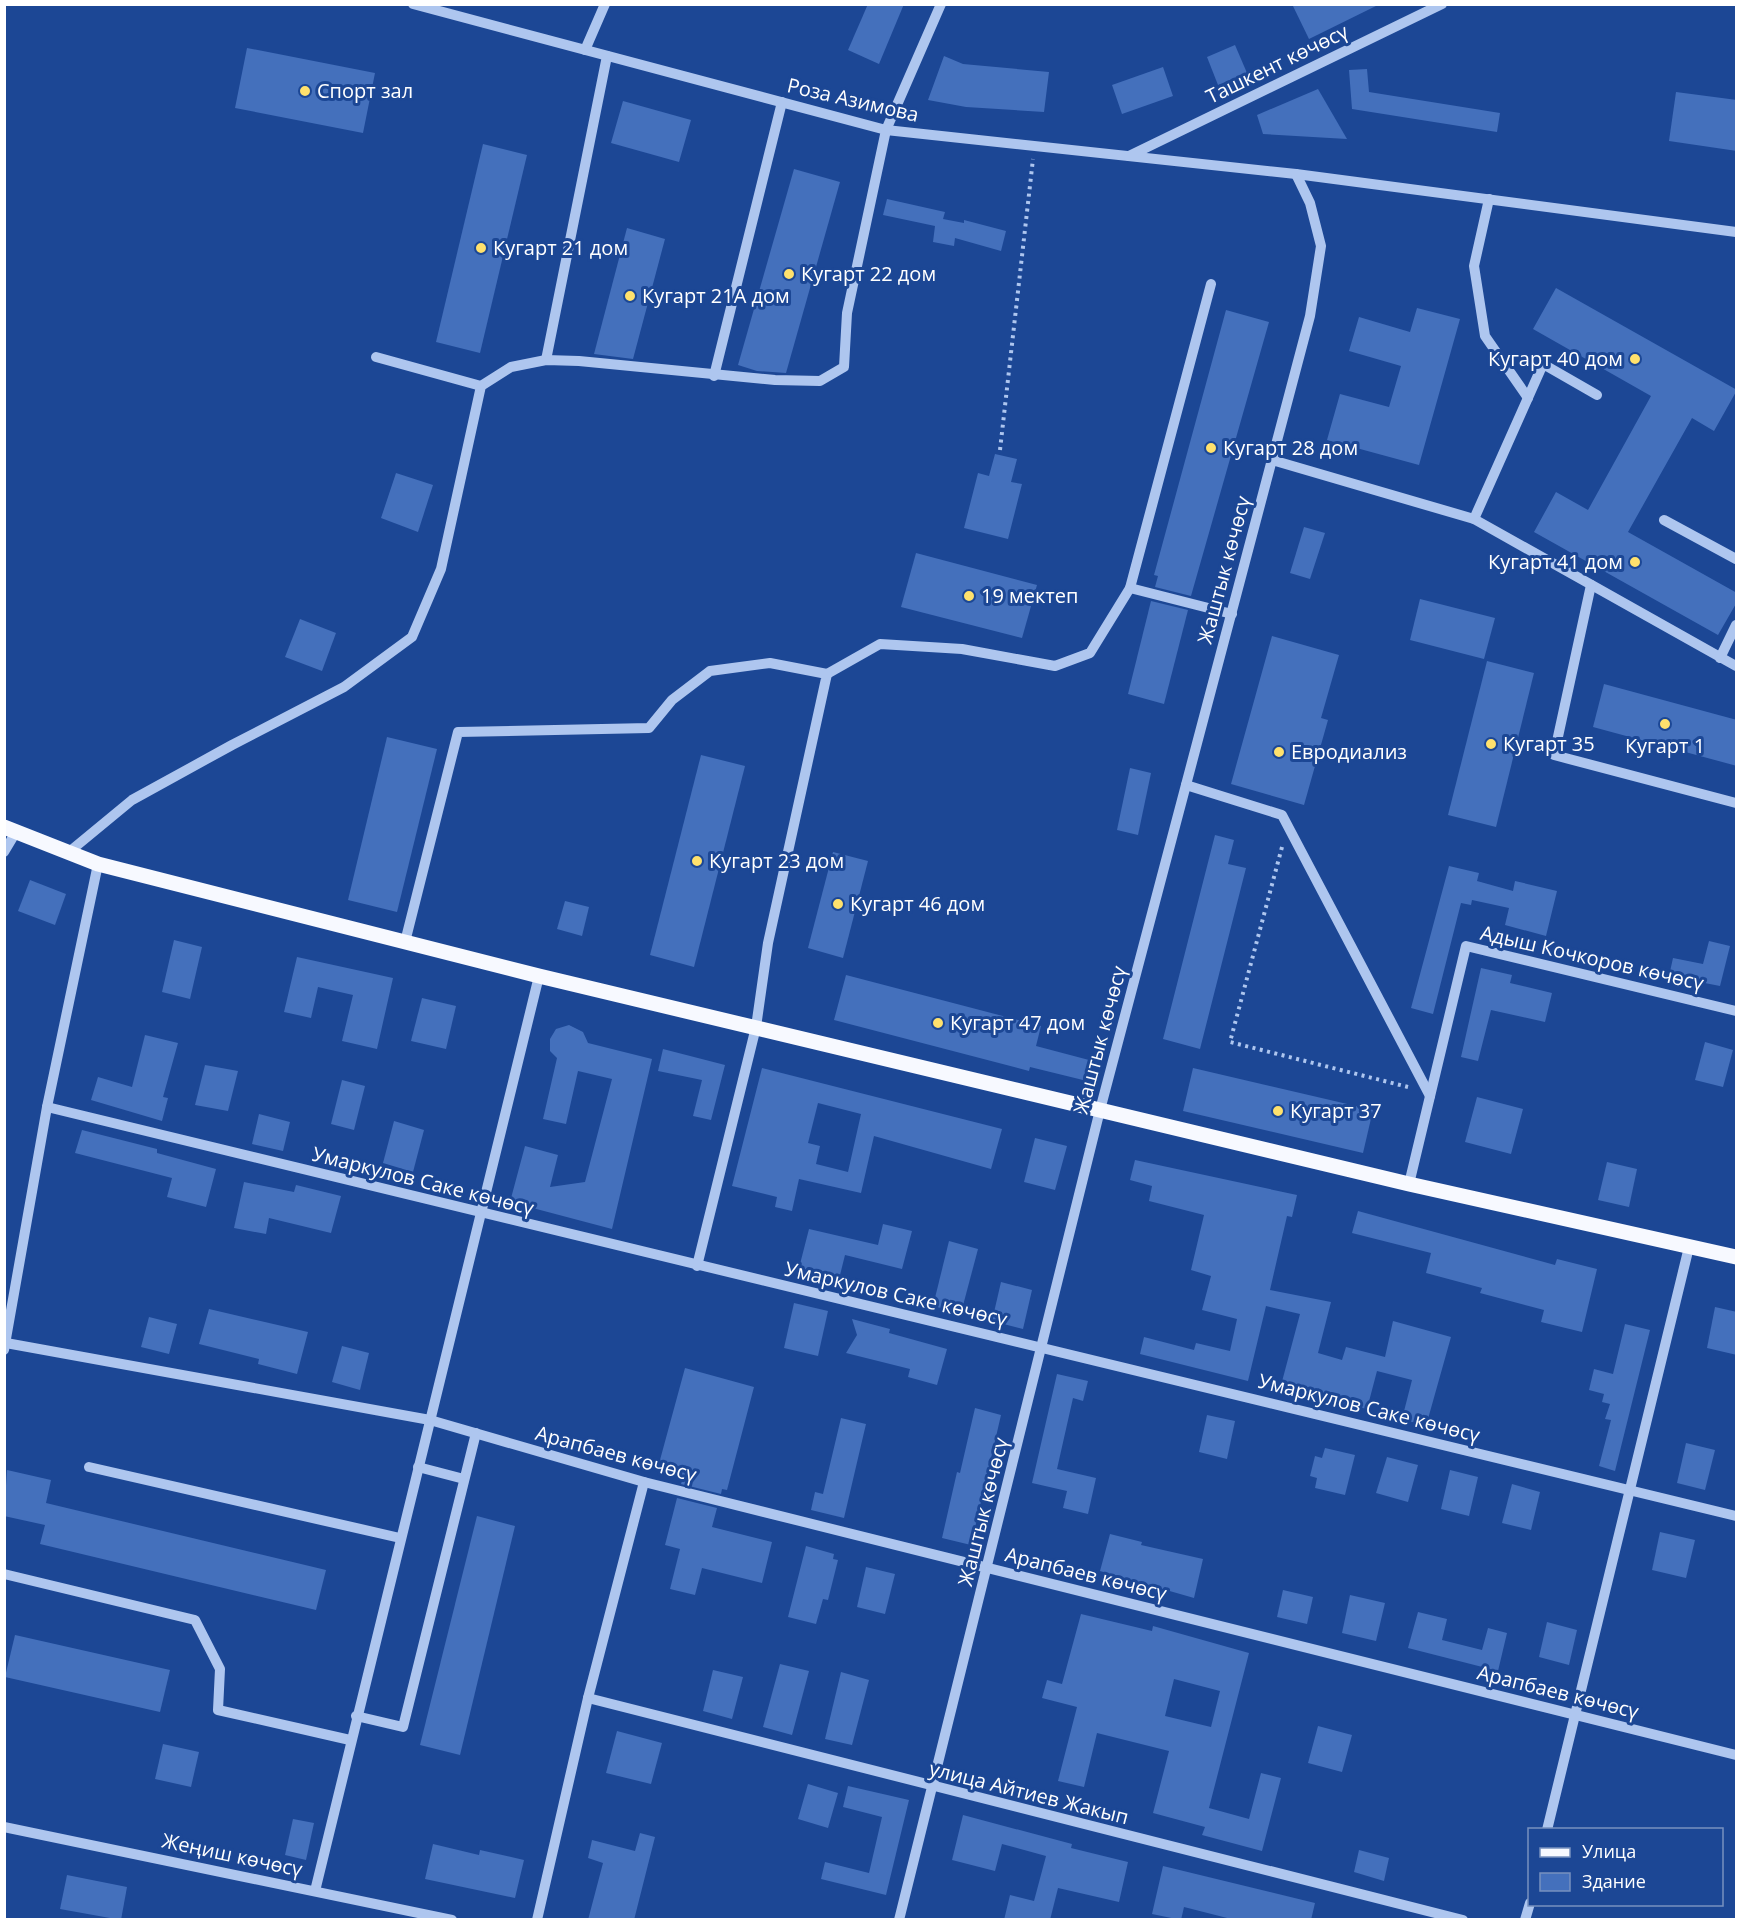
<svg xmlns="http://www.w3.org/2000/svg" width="1741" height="1924" font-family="'Open Sans',sans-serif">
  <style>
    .building { fill: #4470bc; fill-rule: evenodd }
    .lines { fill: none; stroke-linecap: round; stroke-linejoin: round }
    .path { stroke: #aec6ef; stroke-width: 4; stroke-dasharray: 3 4.5; stroke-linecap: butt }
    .minor { stroke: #aec6ef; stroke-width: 10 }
    .major { stroke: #f7f9ff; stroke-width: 15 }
    .poi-dot { fill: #ffe16d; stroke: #1c4795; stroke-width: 2 }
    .labels { text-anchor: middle; stroke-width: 6; stroke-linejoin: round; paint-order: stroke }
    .street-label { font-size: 20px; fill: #fff; stroke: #1c4795 }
    .poi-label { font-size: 20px; fill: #fff; stroke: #1c4795; text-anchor: start }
  </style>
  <rect width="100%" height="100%" fill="#1c4795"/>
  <g class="building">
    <path d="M868 4H904L879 64 848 50Z"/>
    <path d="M1292 4H1380L1309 39Z"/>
    <path d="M1235 45 1247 73 1218 85 1207 57Z"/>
    <path d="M247 48 375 73 363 133 235 108Z"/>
    <path d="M944 56 963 64 1049 72 1044 112 966 107 928 100Z"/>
    <path d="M1163 67 1173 96 1122 114 1112 85Z"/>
    <path d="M1367 69 1369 92 1500 113 1497 132 1352 109 1349 70Z"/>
    <path d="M1318 89 1347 139 1263 134 1257 115Z"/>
    <path d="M1676 92 1737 100V151L1669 141Z"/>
    <path d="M623 101 691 120 679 162 611 143Z"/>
    <path d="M483 144 527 155 480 353 436 342Z"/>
    <path d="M794 169 840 182 786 373 757 371 738 365Z"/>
    <path d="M887 199 945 212 943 219 964 223V220L1006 231 1001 251 955 238 954 246 933 242 935 226 883 215Z"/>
    <path d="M627 228 665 239 633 359 594 354Z"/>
    <path d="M1556 288 1737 390 1714 431 1692 418 1628 532 1737 593V602L1718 635 1534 532 1556 492 1588 510 1651 396 1533 329Z"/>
    <path d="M1417 308 1460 319 1419 465 1327 440 1340 394 1389 407 1401 366 1349 351 1359 317 1410 332Z"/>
    <path d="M1226 310 1269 322 1191 596 1155 587 1158 576 1154 575Z"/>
    <path d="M995 454 1017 459 1011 482 1022 484 1008 539 964 528 978 473 989 476Z"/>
    <path d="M396 473 433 485 418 532 381 518Z"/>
    <path d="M1304 527 1325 533 1310 579 1290 573Z"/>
    <path d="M916 553 1037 585 1022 638 901 607Z"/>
    <path d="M1420 599 1495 618 1484 659 1410 640Z"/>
    <path d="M1151 601 1188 610 1164 704 1128 694Z"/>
    <path d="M300 619 336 633 322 671 285 657Z"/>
    <path d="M1272 636 1339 655 1321 718 1328 720 1304 805 1231 784Z"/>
    <path d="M1487 661 1534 673 1496 827 1448 815Z"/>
    <path d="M1604 684 1737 720V766L1593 727Z"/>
    <path d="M387 737 437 749 397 912 348 900Z"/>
    <path d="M701 755 745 766 694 967 650 955Z"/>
    <path d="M1130 768 1151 773 1138 835 1117 830Z"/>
    <path d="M1215 835 1234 840 1228 864 1246 868 1200 1049 1163 1039Z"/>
    <path d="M833 852 868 861 843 958 808 948Z"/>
    <path d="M1449 866 1479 873 1477 881 1513 891 1515 881 1557 891 1546 936 1505 925 1509 908 1472 900 1471 905 1461 903 1433 1014 1411 1008Z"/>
    <path d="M30 880 66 894 55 925 18 911Z"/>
    <path d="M565 901 589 907 582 936 557 929Z"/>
    <path d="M174 940 202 947 190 999 162 992Z"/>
    <path d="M1709 941 1730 946 1720 986 1669 976 1673 958 1703 964Z"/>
    <path d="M297 957 393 978 377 1049 342 1041 353 995 318 987 311 1018 284 1012Z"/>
    <path d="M1481 968 1512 975 1510 983 1552 993 1545 1022 1491 1010 1478 1061 1461 1057Z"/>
    <path d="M846 975 1041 1026 1036 1046 1089 1060 1083 1080 1030 1067 1029 1071 834 1020Z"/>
    <path d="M422 998 456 1006 446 1049 411 1041Z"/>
    <path d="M569 1025 583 1032 588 1043 652 1059 612 1229 510 1202 525 1146 558 1155 550 1187 585 1182 612 1079 578 1071 566 1124 543 1119 557 1058 550 1051V1039L556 1029Z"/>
    <path d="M145 1035 178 1043 163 1097 168 1098 162 1121 91 1100 98 1077 132 1087Z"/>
    <path d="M1705 1042 1733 1050 1723 1087 1695 1080Z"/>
    <path d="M663 1049 725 1065 711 1120 693 1116 702 1080 658 1071Z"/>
    <path d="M205 1065 238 1071 228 1111 195 1105Z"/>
    <path d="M762 1068 1002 1129 991 1169 874 1136 861 1193 799 1179 792 1211 775 1207 777 1197 732 1186ZM818 1103 861 1114 848 1172 816 1164 820 1146 808 1143Z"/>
    <path d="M1193 1068 1373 1110 1363 1153 1183 1111Z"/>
    <path d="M342 1080 365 1086 354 1130 331 1124Z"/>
    <path d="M1477 1097 1523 1109 1511 1154 1465 1142Z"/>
    <path d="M259 1114 290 1122 283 1151 252 1144Z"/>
    <path d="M394 1121 424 1130 413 1172 383 1163Z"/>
    <path d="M82 1130 157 1149V1153L216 1169 206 1207 167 1197 172 1178 75 1153Z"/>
    <path d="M1035 1138 1067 1146 1055 1190 1024 1182Z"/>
    <path d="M1135 1160 1297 1195 1292 1217 1287 1216 1270 1290 1331 1302 1318 1353 1342 1360 1346 1347 1385 1357 1393 1321 1451 1337 1426 1426 1402 1419 1412 1380 1377 1371 1367 1409 1280 1389 1300 1314 1266 1306 1248 1381 1140 1354 1144 1337 1194 1350 1196 1343 1230 1351 1237 1319 1202 1310 1211 1276 1191 1270 1204 1215 1149 1201 1152 1186 1130 1180Z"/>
    <path d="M1607 1162 1637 1169 1629 1207 1598 1200Z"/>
    <path d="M244 1182 294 1192 296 1185 341 1196 331 1233 269 1218 266 1234 234 1228Z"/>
    <path d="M1358 1211 1555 1265 1557 1259 1597 1269 1582 1332 1541 1322 1544 1310 1480 1293 1482 1288 1426 1273 1431 1253 1352 1233Z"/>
    <path d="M883 1224 912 1231 902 1269 845 1255 839 1279 837 1273 836 1276 799 1268 809 1229 878 1245Z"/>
    <path d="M949 1241 978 1249 961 1313 933 1306Z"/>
    <path d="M1001 1282 1032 1290 1023 1329 992 1321Z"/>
    <path d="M794 1303 828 1311 818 1356 784 1348Z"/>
    <path d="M1715 1307 1737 1312V1355L1707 1348Z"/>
    <path d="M209 1309 308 1332 297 1374 258 1364 259 1359 199 1344Z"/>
    <path d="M149 1317 177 1324 169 1354 141 1347Z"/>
    <path d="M852 1319 890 1329 889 1333 947 1349 937 1385 908 1377 910 1369 846 1353 857 1335Z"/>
    <path d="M1625 1324 1650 1330 1615 1471 1599 1466 1611 1420 1605 1419 1610 1404 1602 1402 1604 1394 1589 1390 1594 1369 1613 1374Z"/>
    <path d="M342 1346 369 1353 360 1390 332 1382Z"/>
    <path d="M685 1368 754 1387 727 1490 722 1489 721 1494 681 1484 683 1478 657 1471Z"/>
    <path d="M1057 1374 1088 1381 1083 1401 1073 1398 1057 1469 1096 1478 1088 1514 1063 1508 1067 1491 1032 1483Z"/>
    <path d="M975 1408 1001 1415 971 1545 942 1538 957 1472 960 1473Z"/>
    <path d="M1207 1415 1235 1421 1227 1459 1199 1452Z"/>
    <path d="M841 1418 866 1424 844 1518 811 1510 815 1492 823 1494Z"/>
    <path d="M1686 1443 1715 1450 1705 1490 1677 1483Z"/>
    <path d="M1325 1448 1355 1455 1345 1495 1315 1488 1317 1478 1310 1476 1315 1456 1322 1458Z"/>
    <path d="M1387 1457 1418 1465 1408 1502 1376 1493Z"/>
    <path d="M7 1470 51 1480 46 1503 326 1570 316 1610 40 1544 45 1525 4 1516Z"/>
    <path d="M1450 1470 1478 1477 1469 1516 1441 1509Z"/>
    <path d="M1512 1484 1540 1492 1531 1530 1502 1523Z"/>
    <path d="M677 1498 717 1508 712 1527 772 1542 762 1583 702 1568 695 1595 670 1589 680 1549 665 1545Z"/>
    <path d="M477 1516 515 1526 460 1755 420 1745Z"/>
    <path d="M1660 1532 1695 1540 1686 1578 1652 1570Z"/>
    <path d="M1110 1534 1142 1542 1141 1545 1203 1559 1194 1598 1100 1571Z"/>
    <path d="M806 1546 834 1554 833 1559 838 1560 828 1600 823 1599 816 1624 788 1617Z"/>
    <path d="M866 1567 895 1574 885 1614 857 1607Z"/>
    <path d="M1283 1590 1313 1597 1307 1624 1277 1617Z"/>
    <path d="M1350 1595 1385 1603 1376 1641 1342 1633Z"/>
    <path d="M1418 1612 1447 1619 1442 1640 1482 1650 1488 1628 1507 1633 1498 1671 1408 1648Z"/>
    <path d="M1081 1614 1152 1631 1153 1626 1249 1653 1209 1808 1249 1819 1261 1773 1281 1778 1262 1851 1202 1835 1205 1827 1153 1813 1169 1751 1097 1733 1084 1787 1058 1781 1077 1707 1042 1698 1047 1680 1062 1684ZM1174 1679 1220 1691 1211 1727 1165 1716Z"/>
    <path d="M1547 1622 1577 1630 1569 1665 1539 1657Z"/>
    <path d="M15 1635 170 1670 160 1712 5 1677Z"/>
    <path d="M780 1664 809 1671 792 1735 763 1727Z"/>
    <path d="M713 1670 743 1677 732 1719 703 1711Z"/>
    <path d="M841 1672 869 1680 852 1745 825 1739Z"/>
    <path d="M1318 1726 1352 1735 1342 1772 1308 1763Z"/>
    <path d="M617 1731 662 1743 651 1784 606 1773Z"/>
    <path d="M163 1744 199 1752 191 1787 155 1779Z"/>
    <path d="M808 1784 838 1793 828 1828 798 1819Z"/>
    <path d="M848 1786 909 1800 886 1895 821 1879 825 1862 869 1873 882 1817 843 1807Z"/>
    <path d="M963 1815 1072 1844 1071 1848 1128 1862 1119 1902 1058 1888 1050 1920H1004L1010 1895 1034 1901 1046 1856 1002 1844 995 1871 952 1860Z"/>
    <path d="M293 1819 314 1823 306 1860 285 1855Z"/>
    <path d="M640 1833 655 1837 634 1920H588L603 1863 588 1858 592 1840 635 1851Z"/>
    <path d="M433 1844 479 1855 480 1850 524 1860 515 1898 425 1879Z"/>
    <path d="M1359 1850 1389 1858 1384 1881 1354 1872Z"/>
    <path d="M1163 1866 1315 1903 1311 1920H1235L1184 1907 1181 1920 1152 1914Z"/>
    <path d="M67 1875 127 1887 121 1920 60 1909Z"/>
  </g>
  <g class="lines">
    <g class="path">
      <path d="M1000 450 1033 159"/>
      <path d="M1282 847 1230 1042 1408 1087"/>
    </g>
    <g class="minor">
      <path d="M413 4 886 130 1296 174 1736 232"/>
      <path d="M585 50 605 4"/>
      <path d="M1129 156 1442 4"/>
      <path d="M1489 199 1474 266 1485 336 1528 398"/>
      <path d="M1211 284 1130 588 1232 614"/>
      <path d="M376 357 481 386"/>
      <path d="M546 360 607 56"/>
      <path d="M714 376 782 102"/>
      <path d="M1272 460 1474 519 1736 666"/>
      <path d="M1474 519 1543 364 1597 395"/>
      <path d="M1664 520 1736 559"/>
      <path d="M1591 585 1554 755 1736 803"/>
      <path d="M1720 658 1736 625"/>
      <path d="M827 674 880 644 962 649 1055 666 1090 653 1130 588"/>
      <path d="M1186 785 1282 815 1430 1096"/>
      <path d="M4 852 16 832"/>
      <path d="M69 852 132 800 232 745 344 687 412 637 441 569 481 386 511 367 546 360 579 361 775 380 820 381 844 367 847 313 886 130 941 4"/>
      <path d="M405 942 458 732 649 728 672 700 710 671 770 663 827 674 768 943 756 1027 697 1266"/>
      <path d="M47 1107 1736 1516"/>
      <path d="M1409 1184 1466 946 1736 1011"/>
      <path d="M6 1343 430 1420 644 1482 1736 1755"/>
      <path d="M4 1350 47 1107 98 864"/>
      <path d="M89 1467 400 1538"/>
      <path d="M418 1467 464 1479"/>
      <path d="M4 1574 195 1620 220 1669 218 1710 350 1740"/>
      <path d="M588 1698 1463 1920"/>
      <path d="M356 1716 403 1727 476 1433"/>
      <path d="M4 1827 452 1920"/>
      <path d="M1547 1830 1689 1247"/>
      <path d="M315 1891 539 976"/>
      <path d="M537 1920 588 1698 644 1482"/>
      <path d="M899 1920 1100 1110 1310 316 1321 246 1310 203 1296 174"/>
      <path d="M1525 1920 1530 1903"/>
    </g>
    <path class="major" d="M4 827 98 864 539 976 1409 1184 1736 1257"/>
  </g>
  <g class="poi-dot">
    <circle cx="305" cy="91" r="6"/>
    <circle cx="481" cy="248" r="6"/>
    <circle cx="789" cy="274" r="6"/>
    <circle cx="630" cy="296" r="6"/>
    <circle cx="1635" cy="359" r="6"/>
    <circle cx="1211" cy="448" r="6"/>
    <circle cx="1635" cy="562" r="6"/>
    <circle cx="969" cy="596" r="6"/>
    <circle cx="1665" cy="724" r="6"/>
    <circle cx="1491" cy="744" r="6"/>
    <circle cx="1279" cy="752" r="6"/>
    <circle cx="697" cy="861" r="6"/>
    <circle cx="838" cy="904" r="6"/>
    <circle cx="938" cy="1023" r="6"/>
    <circle cx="1278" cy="1111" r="6"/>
  </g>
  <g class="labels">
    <g class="street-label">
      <text transform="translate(1277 64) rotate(-26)" y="7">Ташкент көчөсү</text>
      <text transform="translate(853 100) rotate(13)" y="7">Роза Азимова</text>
      <text transform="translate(1224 570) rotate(-75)" y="7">Жаштык көчөсү</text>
      <text transform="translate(1592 958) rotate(13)" y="7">Адыш Кочкоров көчөсү</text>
      <text transform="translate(1100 1040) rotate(-75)" y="7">Жаштык көчөсү</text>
      <text transform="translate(423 1181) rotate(14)" y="7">Умаркулов Саке көчөсү</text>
      <text transform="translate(896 1294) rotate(13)" y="7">Умаркулов Саке көчөсү</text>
      <text transform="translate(1369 1408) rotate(14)" y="7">Умаркулов Саке көчөсү</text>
      <text transform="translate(616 1454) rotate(15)" y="7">Арапбаев көчөсү</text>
      <text transform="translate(983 1512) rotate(-76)" y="7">Жаштык көчөсү</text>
      <text transform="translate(1086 1574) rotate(14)" y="7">Арапбаев көчөсү</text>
      <text transform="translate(1558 1692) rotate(14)" y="7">Арапбаев көчөсү</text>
      <text transform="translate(1029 1793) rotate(14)" y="7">улица Айтиев Жакып</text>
      <text transform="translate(232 1855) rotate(12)" y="7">Жеңиш көчөсү</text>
    </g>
    <g class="poi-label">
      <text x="317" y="98">Спорт зал</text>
      <text x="493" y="255">Кугарт 21 дом</text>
      <text x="801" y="281">Кугарт 22 дом</text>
      <text x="642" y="303">Кугарт 21А дом</text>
      <text x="1623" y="366" text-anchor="end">Кугарт 40 дом</text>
      <text x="1223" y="455">Кугарт 28 дом</text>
      <text x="1623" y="569" text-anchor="end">Кугарт 41 дом</text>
      <text x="981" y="603">19 мектеп</text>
      <text x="1503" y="751">Кугарт 35</text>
      <text x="1665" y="753" text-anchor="middle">Кугарт 1</text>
      <text x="1291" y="759">Евродиализ</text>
      <text x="709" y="868">Кугарт 23 дом</text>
      <text x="850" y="911">Кугарт 46 дом</text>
      <text x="950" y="1030">Кугарт 47 дом</text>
      <text x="1290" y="1118">Кугарт 37</text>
    </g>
  </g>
  <rect width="1741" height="1924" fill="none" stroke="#ffffff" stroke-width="12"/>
  <rect x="1528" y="1828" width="195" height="78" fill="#1c4795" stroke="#7791bf" stroke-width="1.5"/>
  <rect x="1540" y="1848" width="30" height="9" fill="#f7f9ff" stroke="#7791bf" stroke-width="1.5"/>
  <text x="1582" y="1858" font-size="18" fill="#ffffff">Улица</text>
  <rect x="1540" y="1873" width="30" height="18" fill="#4470bc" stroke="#7791bf" stroke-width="1.5"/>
  <text x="1582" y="1888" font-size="18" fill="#ffffff">Здание</text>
</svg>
